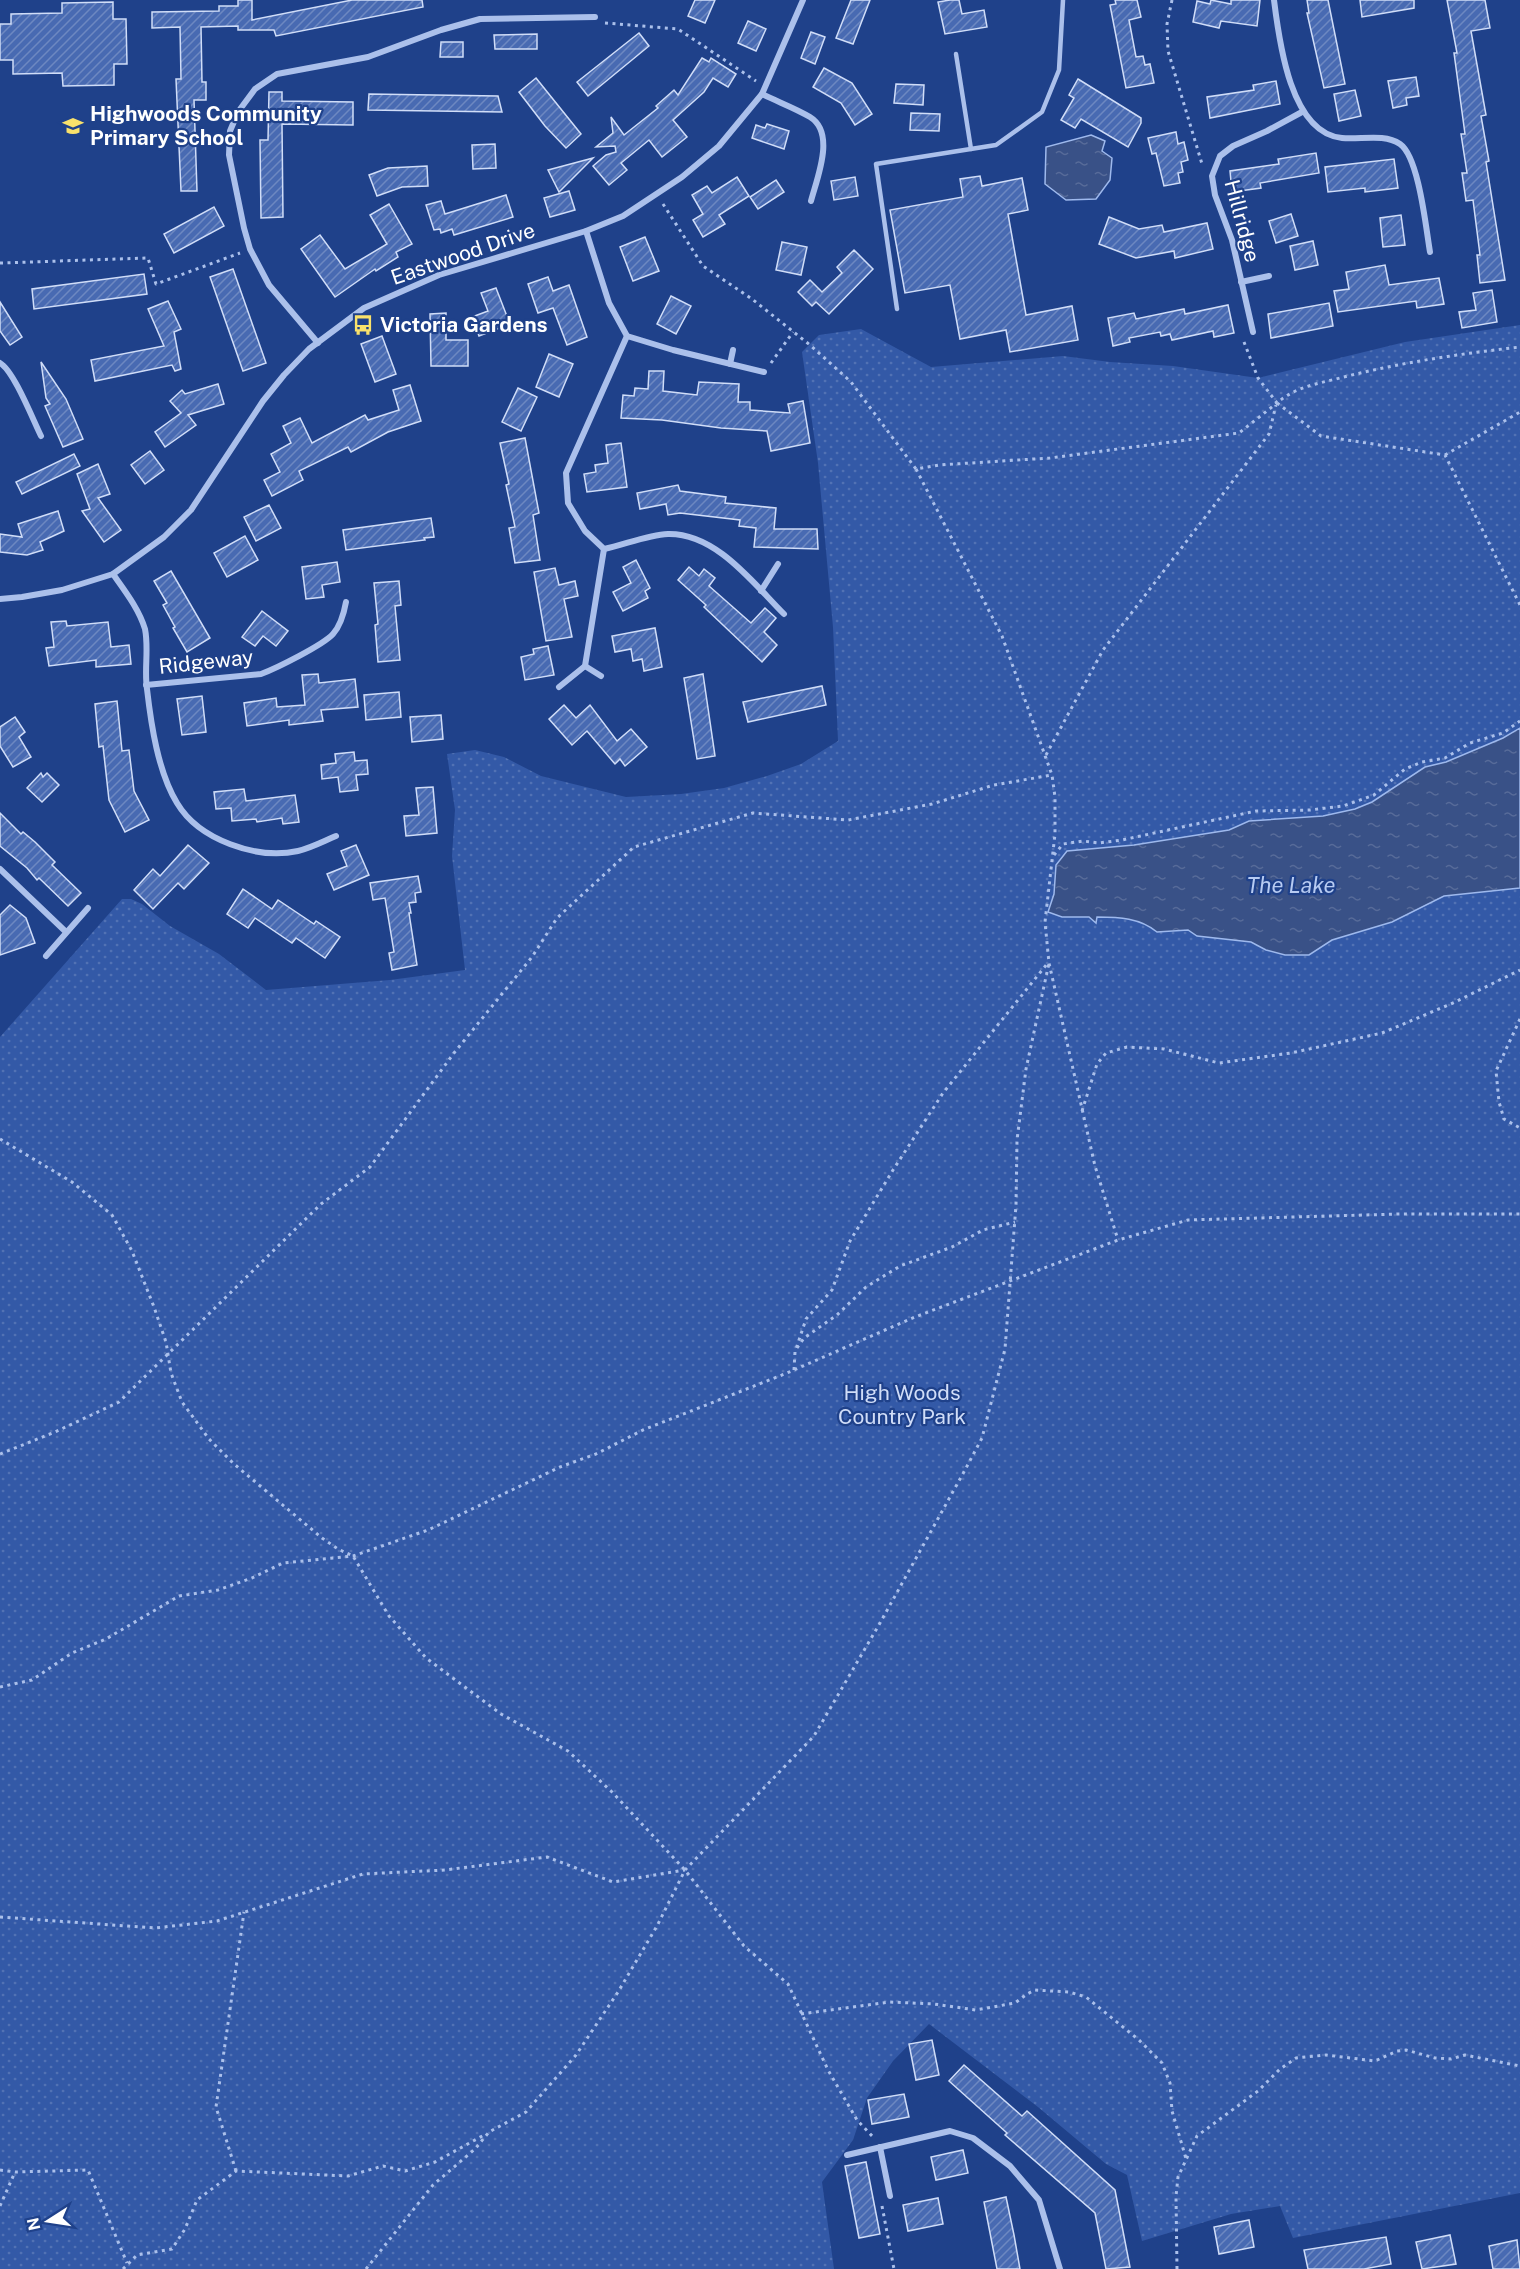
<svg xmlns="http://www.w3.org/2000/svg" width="1520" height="2269" font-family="'Public Sans',sans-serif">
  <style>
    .park { fill: url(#park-dots) }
    .water { fill: url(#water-ripples); stroke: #9eb9ed; stroke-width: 1.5 }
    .building { fill: url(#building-hatch); stroke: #d0ddf8; stroke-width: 1.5 }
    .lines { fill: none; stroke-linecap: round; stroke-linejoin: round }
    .path { stroke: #abc0eb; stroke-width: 3; stroke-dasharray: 3 4.5; stroke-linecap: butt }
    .lane { stroke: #abc0eb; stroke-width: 4.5 }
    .street { stroke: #abc0eb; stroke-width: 6 }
    .labels { text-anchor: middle; stroke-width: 4.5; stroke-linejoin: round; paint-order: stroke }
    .poi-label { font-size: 21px; font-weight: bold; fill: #fff; stroke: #1f418a; text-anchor: start }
    .street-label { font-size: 21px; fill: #fff; stroke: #1f418a }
    .park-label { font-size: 21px; fill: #d0ddf8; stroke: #1f418a }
    .water-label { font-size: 22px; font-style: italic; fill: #b7cbf2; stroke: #1f418a }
  </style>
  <defs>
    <pattern id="park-dots" width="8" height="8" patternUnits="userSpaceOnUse" patternTransform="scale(1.5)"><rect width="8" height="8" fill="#3359a7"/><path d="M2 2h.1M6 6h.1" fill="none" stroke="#5272b4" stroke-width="1.8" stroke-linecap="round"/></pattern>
    <pattern id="water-ripples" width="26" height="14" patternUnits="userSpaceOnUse" patternTransform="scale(1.5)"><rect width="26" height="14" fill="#395187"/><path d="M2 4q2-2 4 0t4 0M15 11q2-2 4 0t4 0" fill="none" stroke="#576b99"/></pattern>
    <pattern id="building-hatch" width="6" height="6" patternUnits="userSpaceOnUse" patternTransform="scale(1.5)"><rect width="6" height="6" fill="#486ab2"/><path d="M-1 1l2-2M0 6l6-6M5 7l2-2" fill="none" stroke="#6d88c1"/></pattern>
  </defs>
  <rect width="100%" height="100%" fill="#1f418a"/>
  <path class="park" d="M1520 325V2193L1293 2238 1280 2206 1231 2214 1142 2241 1127 2175 1106 2164 1038 2107 929 2024 893 2061 867 2098 853 2140 822 2182 834 2269H0V1037L122 899H131L142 904 170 926 219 954 266 990 390 980 465 970 452 856 455 810 447 754 475 750 504 757 541 776 626 797 681 794 724 788 767 776 801 764 838 741 833 627 818 463 802 352 819 335 861 329 931 367 1063 356 1110 362 1173 366 1258 378 1405 342Z"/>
  <g class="water">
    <path d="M1091 135 1105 141 1102 151 1112 158 1110 180 1096 199 1066 200 1045 184 1046 147Z"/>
    <path d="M1520 728V888L1444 896 1392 922 1332 940 1309 955H1285L1266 950 1251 942 1197 936 1188 930 1157 932C1140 918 1119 917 1097 917L1096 923 1089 917H1062L1048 912 1054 894 1056 865 1067 851 1134 845 1229 830 1249 821 1323 816 1355 809 1372 802 1425 767 1446 762 1503 738Z"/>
  </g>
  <g class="building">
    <path d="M238 0H252V20L352 0H422L423 7 276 36 274 30H238V26L201 27 202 82H206V100H194L197 191H181L176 79H181L180 27 152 28V12L219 11V6H238Z"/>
    <path d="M695 0H715L705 23 688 16Z"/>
    <path d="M851 0H870L853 44 836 38Z"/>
    <path d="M950 0H959L962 14 984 10 987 27 945 34 938 2Z"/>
    <path d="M1115 0H1137L1141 17 1129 20 1136 57 1143 56 1145 65 1150 64 1154 83 1126 88 1110 5 1116 4Z"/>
    <path d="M1211 0 1231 4V0H1260L1257 26 1221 21 1219 28 1193 22 1197 1 1210 4Z"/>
    <path d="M1307 0H1328L1345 84 1324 88 1307 13H1309Z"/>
    <path d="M1360 0H1414V8L1362 17Z"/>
    <path d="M1447 0H1485L1490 28 1471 31 1486 115 1481 116 1489 161 1486 162 1505 280 1480 283 1477 255H1480L1473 200 1466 201 1462 173H1467L1461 134H1465L1454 53H1457Z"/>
    <path d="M113 2V19H126L127 64H114V85L63 86 62 73 13 74V60H0V24H11V14L62 13V3Z"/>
    <path d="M748 21 766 29 756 51 738 43Z"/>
    <path d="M811 32 825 37 815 64 801 58Z"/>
    <path d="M639 33 649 46 588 96 577 82Z"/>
    <path d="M537 34V49H495L494 35Z"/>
    <path d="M441 42H463V57H440Z"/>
    <path d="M702 58 709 62 711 58 736 74 728 87 713 78 704 92 673 120 687 137 662 157 649 140 621 163 627 170 609 185 593 166 606 155 616 152 615 146 596 147 613 133 611 117 624 135 658 108 656 106 674 90 678 95Z"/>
    <path d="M824 68 852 83 872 114 855 125 841 103 813 87Z"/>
    <path d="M1416 77 1419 96 1406 98 1407 105 1393 108 1388 81Z"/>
    <path d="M536 78 581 134 566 148 545 126 519 92Z"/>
    <path d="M1078 79 1141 118V123L1128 147 1081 119 1075 128 1061 120 1074 98 1069 95Z"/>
    <path d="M1276 81 1280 104 1210 118 1207 97 1254 90 1253 85Z"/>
    <path d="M896 84 924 85 923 105 894 103Z"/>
    <path d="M1355 90 1361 116 1339 121 1334 94Z"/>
    <path d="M269 92H282V101L353 102V125L282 124 283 217 261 218 260 140H268Z"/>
    <path d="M369 94 498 96 502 112 368 110Z"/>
    <path d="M911 113 940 114 939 131 910 130Z"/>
    <path d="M767 124 789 131 784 149 752 138 756 125 765 128Z"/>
    <path d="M1176 132 1178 144 1184 142 1188 160 1181 162 1183 172 1178 173 1180 183 1164 186 1156 153 1152 154 1148 138Z"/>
    <path d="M495 144 496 168 473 169 472 145Z"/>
    <path d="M1316 153 1319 173 1260 183 1261 188 1232 192 1230 171 1279 164 1278 159Z"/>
    <path d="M593 158 559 192 548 170Z"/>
    <path d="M1394 159 1398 188 1365 192V188L1328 192 1325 167Z"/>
    <path d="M427 166 428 186 402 187 377 196 369 175 388 168Z"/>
    <path d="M980 176 982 186 1022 178 1028 210 1008 214 1026 315 1072 306 1078 340 1010 352 1006 330 960 339 950 285 905 293 890 210 963 197 960 179Z"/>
    <path d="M737 177 749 196 719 215 725 224 703 237 693 220 703 214 692 195 707 186 712 193Z"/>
    <path d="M855 177 858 196 834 200 831 181Z"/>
    <path d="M776 180 784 192 758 209 750 197Z"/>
    <path d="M569 191 575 210 550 217 544 198Z"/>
    <path d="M506 195 513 217 454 235 452 229 441 233 440 229 434 230 426 205 441 201 445 214Z"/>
    <path d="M389 204 412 244 396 252 398 257 376 271 375 269 335 297 301 249 320 235 345 269 387 244 370 215Z"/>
    <path d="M214 207 224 226 174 253 164 234Z"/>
    <path d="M1291 214 1298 236 1276 243 1269 221Z"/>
    <path d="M1401 215 1405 245 1383 247 1380 218Z"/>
    <path d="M1109 217 1139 229 1162 225 1164 232 1207 223 1213 249 1175 258 1174 251 1136 258 1099 244Z"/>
    <path d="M645 237 659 271 633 281 620 247Z"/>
    <path d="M1313 241 1318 265 1295 270 1290 246Z"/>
    <path d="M782 242 807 247 801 275 776 270Z"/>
    <path d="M854 250 873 269 829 314 816 302 812 306 798 292 810 280 822 292 842 273 837 267Z"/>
    <path d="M1385 265 1389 285 1439 278 1444 304 1417 308 1416 301 1338 312 1334 291 1349 289 1346 272Z"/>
    <path d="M233 269 266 363 243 371 210 277Z"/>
    <path d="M144 274 147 294 34 309 32 289Z"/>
    <path d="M548 277 553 291 569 285 587 337 567 345 553 308 538 313 528 284Z"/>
    <path d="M496 288 510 324 479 336 472 317 488 311 481 293Z"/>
    <path d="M1492 290 1497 322 1462 328 1459 312 1476 310 1473 293Z"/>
    <path d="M671 296 691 306 676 334 657 324Z"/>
    <path d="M168 301 181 329 174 332 181 369 175 371 172 365 95 381 91 360 164 346 148 309Z"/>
    <path d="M0 302 22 337 10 345 0 331Z"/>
    <path d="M1329 303 1333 326 1271 338 1268 314Z"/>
    <path d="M1228 305 1234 333 1214 337 1213 331 1172 340 1170 334 1161 336 1160 332 1129 338 1130 342 1113 346 1108 318 1134 313 1136 319 1184 309 1185 314Z"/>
    <path d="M446 313V340H468V366H431L430 314Z"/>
    <path d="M382 336 396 374 375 382 361 344Z"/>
    <path d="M549 354 573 364 559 397 536 387Z"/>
    <path d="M41 362 66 399 83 439 63 447 45 406 50 404 46 398Z"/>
    <path d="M649 371H664L663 391 697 395 699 382 739 384 738 402H750V410L790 413 788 404 803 401 810 443 771 451 767 431 721 428 662 420 621 418 623 395 634 396 635 388 648 389Z"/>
    <path d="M218 384 224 404 188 415 196 425 165 447 155 432 181 413 170 401 182 390 185 394Z"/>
    <path d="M410 385 421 421 388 432 351 452 348 447 299 471 303 480 272 496 264 480 280 472 271 454 291 443 283 426 300 418 312 443 365 415 368 420 399 410 393 390Z"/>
    <path d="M518 388 537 397 521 431 502 422Z"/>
    <path d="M525 438 539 513 533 515 540 560 515 563 509 528 515 527 506 485 509 484 500 443Z"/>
    <path d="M621 443 627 487 587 492 584 474 596 472 595 465 608 463 606 445Z"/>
    <path d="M150 451 164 470 145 484 131 465Z"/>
    <path d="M74 454 80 466 22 494 16 482Z"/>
    <path d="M98 464 110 494 98 498 121 530 104 542 82 511 90 509 77 474Z"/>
    <path d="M678 485 680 491 726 497 725 503 776 508 774 529H817L818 549 754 547 756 528 739 526 740 520 680 513 668 515 666 504 640 509 637 493Z"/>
    <path d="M269 505 281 528 256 541 244 517Z"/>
    <path d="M58 511 64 531 40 542 43 550 27 555 0 552V534L22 537 18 524Z"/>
    <path d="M431 518 434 537 424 538 425 540 346 550 343 530Z"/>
    <path d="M245 536 258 560 227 577 214 553Z"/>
    <path d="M636 560 650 588 645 591 648 598 623 611 613 592 631 583 623 567Z"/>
    <path d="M337 562 340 582 322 585 324 597 306 599 302 567Z"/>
    <path d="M689 567 699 576 704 569 715 578 709 586 751 623 765 608 776 618 764 632 777 645 762 662 704 607 706 605 678 580Z"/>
    <path d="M555 568 559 585 575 581 578 596 564 599 572 637 546 641 534 572Z"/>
    <path d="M171 571 210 638 187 652 173 628 175 627 163 605 167 603 154 581Z"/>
    <path d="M399 581 401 605 395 606 400 660 378 662 375 625 378 624 374 583Z"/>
    <path d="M262 611 288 631 276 646 263 636 255 646 242 637Z"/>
    <path d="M66 621 67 626 108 622 111 647 129 645 131 664 96 667V660L49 666 46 648 54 647 51 622Z"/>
    <path d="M655 628 662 667 644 671 642 659 633 661 631 649 615 652 612 636Z"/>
    <path d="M548 646 554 675 525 680 521 657 534 654 533 649Z"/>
    <path d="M318 674 319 683 355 679 358 707 321 710 323 721 289 725V720L247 726 244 703 276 698 277 707 305 705 302 675Z"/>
    <path d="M703 674 715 756 697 759 684 678Z"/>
    <path d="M822 686 826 705 748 722 743 702Z"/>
    <path d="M399 692 401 717 366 720 364 695Z"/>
    <path d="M202 696 206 732 182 735 177 699Z"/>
    <path d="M117 701 122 751 129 750 134 791 149 820 125 832 109 800 103 746 99 747 95 704Z"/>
    <path d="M564 705 576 718 590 705 617 741 631 729 647 747 625 766 620 759 615 764 587 731 572 745 549 719Z"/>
    <path d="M441 715 443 739 412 742 410 717Z"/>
    <path d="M15 717 25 732 19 737 31 757 13 767 0 746V727Z"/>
    <path d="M354 752 355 761 367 760 368 774 356 775 358 790 340 792 338 777 322 779 321 765 336 763 335 754Z"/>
    <path d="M41 773 43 777 47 773 59 785 42 802 27 788Z"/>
    <path d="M433 787 437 833 406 836 404 816 419 815 416 788Z"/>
    <path d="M244 789 246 801 295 795 299 822 283 824 282 818 257 822 256 819 232 821 231 808 216 809 214 792Z"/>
    <path d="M0 813 21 834 23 832 35 842 55 862 52 865 81 893 68 906 39 878 37 880 27 868 0 846Z"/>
    <path d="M188 845 209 863 184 889 178 883 153 909 134 890 153 869 160 876Z"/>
    <path d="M356 845 369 875 334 890 327 874 347 866 341 851Z"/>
    <path d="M418 876 421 892 415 893 416 902 409 903 411 913H409L417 965 392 970 389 953 394 952 385 898 373 900 370 883Z"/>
    <path d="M243 889 272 909 278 900 314 924 316 921 340 937 325 958 296 938 292 943 255 918 248 928 227 914Z"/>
    <path d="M10 905 26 918 35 943 0 955V915Z"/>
    <path d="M932 2040 939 2075 916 2080 909 2044Z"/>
    <path d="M964 2065 1022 2116 1027 2111 1115 2190 1130 2267 1106 2269 1095 2213 1005 2135 1007 2133 949 2081Z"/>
    <path d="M904 2094 909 2117 872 2124 868 2100Z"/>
    <path d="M963 2150 968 2173 936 2180 931 2157Z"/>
    <path d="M866 2162 880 2234 859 2238 845 2166Z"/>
    <path d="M1006 2197 1014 2235 1020 2269H997L984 2202Z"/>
    <path d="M938 2198 943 2224 908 2231 903 2205Z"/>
    <path d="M1249 2220 1254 2247 1219 2254 1214 2227Z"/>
    <path d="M1450 2235 1456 2264 1422 2269 1416 2242Z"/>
    <path d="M1386 2237 1391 2264 1364 2269H1308L1304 2250Z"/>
    <path d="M1517 2240 1520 2269H1493L1489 2246Z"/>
  </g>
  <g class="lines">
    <g class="path">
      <path d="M1172 0 1167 24 1168 51 1202 164"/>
      <path d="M605 23 678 29 756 81"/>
      <path d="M663 204 703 266 752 299 810 345 851 382 916 469 939 465 1050 458 1239 433 1277 403"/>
      <path d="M0 263 148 258 156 284 240 253"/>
      <path d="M1244 342 1258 378 1277 403C1294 388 1315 384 1336 379 1397 363 1458 354 1520 347"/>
      <path d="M771 363 793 332"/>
      <path d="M1277 403 1321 436 1445 455 1520 605"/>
      <path d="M1445 455 1520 412"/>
      <path d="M916 469 1002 636 1052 775 1055 797V834L1045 922 1049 963 1095 1166 1118 1240"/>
      <path d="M1046 755 1103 650 1269 434 1276 405"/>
      <path d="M1054 855 1063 844 1083 841 1099 843 1122 840 1256 811 1310 810 1343 806 1374 795 1405 769 1422 762 1445 758 1470 743 1503 733 1520 721"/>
      <path d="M1520 1019 1496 1071 1499 1102 1504 1119 1520 1128"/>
      <path d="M1082 1111 1097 1064 1106 1053 1127 1047 1164 1049 1219 1063 1291 1053 1382 1033 1453 1003 1520 970"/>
      <path d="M0 1139 72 1182 112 1215 132 1251 154 1307 166 1342 171 1373 182 1402 209 1439 234 1464 322 1538 338 1549 353 1556 389 1616 426 1658 501 1714 568 1751 612 1792 685 1870 744 1946 788 1984 828 2070 857 2120 874 2138"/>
      <path d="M797 1348 804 1338 837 1315 866 1287 900 1266 952 1247 983 1230 1015 1222"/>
      <path d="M794 1370 795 1352 806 1319 832 1290 850 1241 893 1170 943 1093 1047 964"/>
      <path d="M0 1454 55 1432 119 1402 321 1204 370 1167 454 1053 532 957 557 918 634 847 753 813 848 820 932 804 994 785 1052 775"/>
      <path d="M0 1687 32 1680 72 1653 106 1639 179 1596 218 1590 252 1578 283 1563 353 1556 428 1530 560 1467 596 1454 643 1430 787 1373 915 1317 1118 1240 1188 1220 1400 1214H1520"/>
      <path d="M0 1917 155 1928 217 1921 363 1874 445 1870 547 1857 613 1882 685 1870"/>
      <path d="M801 2014 890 2002 934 2004 976 2010 1015 2003 1027 1994 1035 1990 1069 1992 1086 1997 1139 2040 1162 2063 1170 2083 1172 2111 1187 2162"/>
      <path d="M0 2170 15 2172 88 2170 127 2263"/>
      <path d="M236 2171 216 2107 244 1912"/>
      <path d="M0 2206 15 2172"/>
      <path d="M882 2206 894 2269"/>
      <path d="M123 2269 137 2255 172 2249 185 2229 197 2200 236 2171 348 2176 383 2166 405 2171 435 2162 484 2135"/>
      <path d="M366 2269 433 2185 475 2149 489 2132 526 2112 576 2055 618 1992 657 1926 685 1870 814 1736 880 1623 965 1470 982 1438 1005 1349 1016 1205 1017 1140 1026 1069 1049 963"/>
      <path d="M1177 2269 1176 2196 1178 2177 1197 2136 1258 2091 1280 2069 1296 2058 1326 2055 1375 2061 1397 2051 1406 2050 1435 2058 1451 2059 1465 2055 1520 2066"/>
    </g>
    <g class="lane">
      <path d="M956 54 971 149"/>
      <path d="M897 309 876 164 996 145 1042 112 1059 70 1063 0"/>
    </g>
    <g class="street">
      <path d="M1274 0C1279 40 1290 133 1342 138 1360 140 1384 133 1400 144 1419 157 1426 229 1430 252"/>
      <path d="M762 94C778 102 795 108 810 117 836 133 817 178 811 201"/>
      <path d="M586 231 609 303 627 336 673 350 764 372"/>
      <path d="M1241 282 1269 276"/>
      <path d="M1253 332 1232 240 1215 195 1212 176 1220 156 1233 146 1267 131 1302 112"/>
      <path d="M627 336 566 473 568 503 585 531 604 549C624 545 647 535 668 534 716 533 753 583 784 614"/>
      <path d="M318 343 269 285 250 249 244 228 229 155 230 131 238 112 255 89 277 74 368 57 441 30 480 19 595 17"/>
      <path d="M0 363C14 371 33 420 41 436"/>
      <path d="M730 364 733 350"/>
      <path d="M113 574C125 591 139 609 145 629 149 649 144 669 147 689 151 724 158 772 177 803 199 840 257 860 298 851 311 848 324 841 336 836"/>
      <path d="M761 591 778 564"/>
      <path d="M0 599 22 597 62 590 113 574 164 537 191 510 263 401 284 375 309 349 364 308 439 275 586 231 623 216 682 177 719 146 762 94 803 0"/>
      <path d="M585 666 601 676"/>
      <path d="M146 685 261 674C277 668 323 645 333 634 341 625 344 613 346 602"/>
      <path d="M559 687 585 666 604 549"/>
      <path d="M0 869 65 931"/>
      <path d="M46 956 88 908"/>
      <path d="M880 2147 890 2196"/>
      <path d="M847 2155 950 2131 973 2138 1010 2166 1039 2200 1060 2269"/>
    </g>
  </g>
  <defs>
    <g id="school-bare" transform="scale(1.62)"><path d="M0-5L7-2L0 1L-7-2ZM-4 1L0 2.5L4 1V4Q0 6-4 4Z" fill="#f9e16b" stroke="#1f418a" stroke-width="2.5" paint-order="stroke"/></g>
    <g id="bus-bare" transform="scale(1.62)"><path d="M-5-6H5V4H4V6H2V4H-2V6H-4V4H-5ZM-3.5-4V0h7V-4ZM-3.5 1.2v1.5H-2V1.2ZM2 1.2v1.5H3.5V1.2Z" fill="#f9e16b" stroke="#1f418a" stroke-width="2.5" paint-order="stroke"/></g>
  </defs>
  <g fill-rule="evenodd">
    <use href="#school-bare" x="73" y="126"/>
    <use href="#bus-bare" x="363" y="325"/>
  </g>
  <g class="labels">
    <g class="poi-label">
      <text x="90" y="121">Highwoods Community<tspan x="90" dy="24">Primary School</tspan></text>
      <text x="380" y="332">Victoria Gardens</text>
    </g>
    <g class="street-label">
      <text transform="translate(1242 221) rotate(75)" y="7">Hillridge</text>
      <text transform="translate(463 254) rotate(-19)" y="7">Eastwood Drive</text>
      <text transform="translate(206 662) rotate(-6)" y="7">Ridgeway</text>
    </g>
    <g class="park-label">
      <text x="902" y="1400">High Woods<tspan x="902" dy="24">Country Park</tspan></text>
    </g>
    <g class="water-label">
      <text x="1291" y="893">The Lake</text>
    </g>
  </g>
  <g transform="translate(48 2221) rotate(258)" stroke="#1f418a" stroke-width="4.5" paint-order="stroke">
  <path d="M0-4.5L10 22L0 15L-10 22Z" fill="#ffffff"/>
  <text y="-9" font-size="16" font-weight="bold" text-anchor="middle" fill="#ffffff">N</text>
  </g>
</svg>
